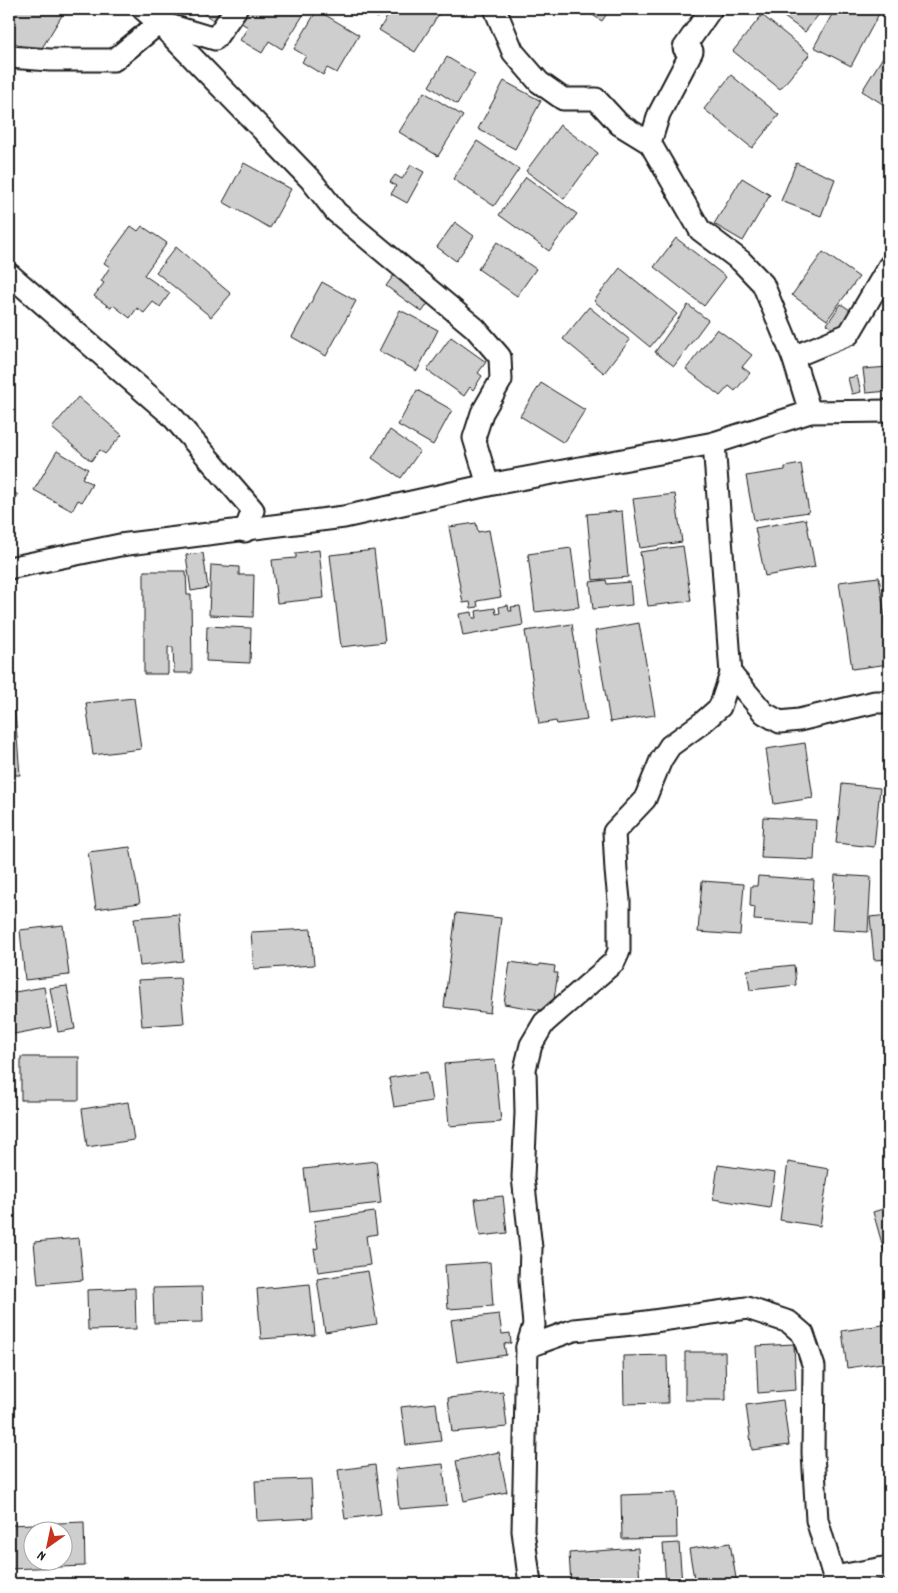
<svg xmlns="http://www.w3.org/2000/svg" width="898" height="1593" font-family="Dekko,sans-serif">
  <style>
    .building { fill: #cecece; stroke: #1c1c1c; fill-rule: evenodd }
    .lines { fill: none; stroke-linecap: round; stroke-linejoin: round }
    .minor-casing { stroke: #1c1c1c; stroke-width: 25 }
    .minor { stroke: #fff; stroke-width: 21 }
  </style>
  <rect width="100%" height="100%" fill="#fff"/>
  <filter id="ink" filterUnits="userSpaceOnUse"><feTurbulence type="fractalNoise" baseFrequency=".02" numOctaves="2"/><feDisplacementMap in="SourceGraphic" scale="10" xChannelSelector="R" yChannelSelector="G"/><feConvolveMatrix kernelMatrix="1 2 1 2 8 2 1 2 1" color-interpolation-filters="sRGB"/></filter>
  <g filter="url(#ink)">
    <g class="building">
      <path d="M11 9H66L37 56 9 39V13Z"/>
      <path d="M197 9H225L216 22Z"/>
      <path d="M246 9H307L282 49 269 41 262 53 240 40 248 27 238 21Z"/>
      <path d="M363 9H384L378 18Z"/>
      <path d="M392 9H442L415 52 379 30Z"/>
      <path d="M583 9H610L602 21Z"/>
      <path d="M773 9H823L805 32Z"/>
      <path d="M835 9 881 10 851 66 814 47Z"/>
      <path d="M317 10 359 35 337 73 327 68 323 75 302 62 306 56 294 49Z"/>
      <path d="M762 15 810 54 780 89 733 51Z"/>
      <path d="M886 52 889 54V108L862 91Z"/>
      <path d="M447 57 475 74 457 104 429 86Z"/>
      <path d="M731 75 779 115 752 148 704 109Z"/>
      <path d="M504 81 541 101 515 149 478 129Z"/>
      <path d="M424 92 463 116 438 156 399 132Z"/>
      <path d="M560 125 598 153 564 199 526 171Z"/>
      <path d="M477 141 519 169 494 206 453 179Z"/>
      <path d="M244 163 291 189 270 228 223 202Z"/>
      <path d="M796 163 835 179 821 216 781 201Z"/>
      <path d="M411 165 424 172 407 203 391 194 396 186 390 182 395 175 402 179Z"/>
      <path d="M526 177 577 214 549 251 499 215Z"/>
      <path d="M742 178 770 195 743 241 714 224Z"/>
      <path d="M455 222 474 236 456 261 437 247Z"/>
      <path d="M131 226 138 231 142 226 167 243 144 275 170 293 160 307 153 302 144 313 137 308 130 318 113 305 111 308 94 296 104 283 101 281 110 267 104 263Z"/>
      <path d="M676 238 726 277 704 306 654 267Z"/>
      <path d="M497 242 536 269 517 296 478 269Z"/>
      <path d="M176 247 231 294 211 317 156 272Z"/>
      <path d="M823 252 859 277 827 320 792 295Z"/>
      <path d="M620 268 677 314 650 347 594 301Z"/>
      <path d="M396 272 432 298 422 312 386 286Z"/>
      <path d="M322 282 356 301 326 356 292 337Z"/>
      <path d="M841 304 853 312 838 333 827 324Z"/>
      <path d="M688 305 708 320 674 366 655 352Z"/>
      <path d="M589 307 630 340 604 373 563 339Z"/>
      <path d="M400 310 438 330 417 371 379 351Z"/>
      <path d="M717 329 752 355 742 367 750 373 735 391 729 386 720 396 686 369Z"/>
      <path d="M451 337 486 362 478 373 482 376 473 390 470 387 464 396 427 370Z"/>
      <path d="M889 367V391L866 393 863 369Z"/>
      <path d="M857 376 861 392 852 394 848 378Z"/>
      <path d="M541 383 585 410 564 443 520 416Z"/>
      <path d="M417 390 452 410 433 445 398 425Z"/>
      <path d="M78 397 122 435 105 454 100 450 91 461 52 428Z"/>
      <path d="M390 430 420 451 401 478 372 458Z"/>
      <path d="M57 451 88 469 82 478 92 484 82 502 78 500 72 511 34 490Z"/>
      <path d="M889 460V531L881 461Z"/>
      <path d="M801 464 809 512 754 520 746 476 785 470V467Z"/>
      <path d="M9 489 18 495 9 510Z"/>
      <path d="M675 494 682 542 640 548 633 499Z"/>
      <path d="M622 511 628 577 593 580 587 514Z"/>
      <path d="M806 519 815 567 765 576 755 528Z"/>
      <path d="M476 523 478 532 489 530 501 597 477 601 478 607 471 608 470 602 463 603 449 527Z"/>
      <path d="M683 546 691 601 648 606 640 552Z"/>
      <path d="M571 548 579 607 535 612 528 554Z"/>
      <path d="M319 550 324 598 277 603 272 560 296 558V553Z"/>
      <path d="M374 550 385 642 341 647 330 555Z"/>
      <path d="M203 553 208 588 191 591 186 555Z"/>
      <path d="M211 565 239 567V575H254L253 617 209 615Z"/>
      <path d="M144 571H186L187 595H191L192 673H174L173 647H168V674H144Z"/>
      <path d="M879 577 889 646V664L852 669 839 582Z"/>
      <path d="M606 580 607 584 630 582 632 605 593 609 590 582Z"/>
      <path d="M9 602H11L13 642 9 643Z"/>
      <path d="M508 605 509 611H512L511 607 520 606 523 625 463 636 459 614 472 612 473 618H477L476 611 495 608 496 614 500 613 499 607Z"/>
      <path d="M639 623 655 715 610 722 595 631Z"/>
      <path d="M572 624 587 720 557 724 556 721 539 724 525 631Z"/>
      <path d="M207 626 251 628 250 663 206 661Z"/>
      <path d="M134 698 141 749 93 755 86 703Z"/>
      <path d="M9 712H15L20 775H9Z"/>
      <path d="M805 743 813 798 774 804 766 749Z"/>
      <path d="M842 784 880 788 874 847 836 843Z"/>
      <path d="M763 817 816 820 814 860 761 858Z"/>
      <path d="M130 847 140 903 96 909 88 852Z"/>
      <path d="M889 868V897L886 869Z"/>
      <path d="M835 875 871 877 868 932 832 930Z"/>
      <path d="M758 876 814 880 811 924 754 920 755 907 750 906 751 886H757Z"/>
      <path d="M702 881 744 884 740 935 698 932Z"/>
      <path d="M456 913 501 918 490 1013 444 1007Z"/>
      <path d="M179 914 183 961 140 966 134 918Z"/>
      <path d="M889 915V959L874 960 870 917Z"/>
      <path d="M63 925 69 975 25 980 20 930Z"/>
      <path d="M311 929 314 965 254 969 251 932Z"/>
      <path d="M510 962 539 966 540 964 555 966 554 973H558L552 1012 504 1004Z"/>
      <path d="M794 965 796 985 750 990 747 970Z"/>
      <path d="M180 978 184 1023 142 1026 138 980Z"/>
      <path d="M67 986 75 1029 58 1032 50 988Z"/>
      <path d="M44 987 51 1027 9 1035V993Z"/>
      <rect x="21" y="1057" width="58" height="43"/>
      <path d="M495 1060 501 1122 449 1126 444 1064Z"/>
      <path d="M427 1072 432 1101 394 1107 389 1078Z"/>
      <path d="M128 1102 134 1140 87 1147 82 1109Z"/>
      <path d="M376 1161 381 1203 309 1211 304 1169Z"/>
      <path d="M788 1162 829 1169 820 1226 780 1220Z"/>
      <path d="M718 1165 775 1173 770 1208 713 1199Z"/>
      <path d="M503 1196 507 1233 480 1236 475 1199Z"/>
      <path d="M889 1207V1260L887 1261 873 1212Z"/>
      <path d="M374 1212 377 1234 366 1236 370 1265 318 1272 314 1249 318 1248 314 1221Z"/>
      <path d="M79 1238 83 1280 38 1284 34 1242Z"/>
      <path d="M490 1262 493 1306 448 1309 445 1265Z"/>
      <path d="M368 1271 377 1324 325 1332 317 1279Z"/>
      <path d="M310 1284 315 1335 261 1339 257 1289Z"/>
      <path d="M202 1287 203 1322 154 1323 153 1288Z"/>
      <path d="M135 1288 136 1329 88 1330 87 1290Z"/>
      <path d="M499 1314 502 1334 510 1333 511 1343 504 1344 506 1355 457 1362 451 1320Z"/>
      <path d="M889 1324V1362L847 1368 842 1331Z"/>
      <path d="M794 1344 796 1390 758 1393 756 1346Z"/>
      <path d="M685 1352H725L726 1400H685Z"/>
      <path d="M667 1355 668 1403 624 1404 623 1356Z"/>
      <path d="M503 1392 507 1427 452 1432 448 1398Z"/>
      <path d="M783 1400 789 1445 752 1450 746 1405Z"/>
      <path d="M436 1403 441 1441 406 1445 401 1407Z"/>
      <path d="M499 1452 507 1492 464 1501 456 1461Z"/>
      <path d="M443 1464 447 1505 399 1509 395 1469Z"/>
      <path d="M375 1465 381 1514 345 1519 338 1470Z"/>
      <path d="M311 1479 313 1518 257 1521 255 1481Z"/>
      <path d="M676 1493 677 1538 622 1539 621 1495Z"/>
      <path d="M84 1522 85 1566 9 1569V1525ZM32 1530H62V1560H32Z"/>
      <path d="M679 1543 682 1584H666L663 1544Z"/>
      <path d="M730 1543 737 1584H695L689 1549Z"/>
      <path d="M638 1548 640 1584H571L569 1553Z"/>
    </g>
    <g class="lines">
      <g class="minor-casing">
        <g id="minor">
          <path d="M143 9 159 23 311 180 336 212 475 328 500 357 501 380 482 413 474 438 488 485"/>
          <path d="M495 9 513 52 539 82 563 99H596L619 124 650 143 700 230 741 261 763 284 793 357 810 412"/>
          <path d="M162 23 215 39 236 9"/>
          <path d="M9 57 50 60H114L159 23"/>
          <path d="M650 143 659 114 692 51 684 48 711 9"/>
          <path d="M9 274 171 415 253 510 245 531"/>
          <path d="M793 357 849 334 889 266"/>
          <path d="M9 568 120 545 344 517 488 485 714 443 810 412 889 411"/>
          <path d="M731 674 764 713 780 722 799 720 875 702H889"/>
          <path d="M527 1347 574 1330 632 1324 747 1308 789 1322 803 1334 814 1367 813 1453 817 1520 834 1577V1584"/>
          <path d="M834 1577 889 1567"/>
          <path d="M530 1584 523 1531 527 1347 534 1325 530 1280 531 1248 523 1177 526 1113 525 1069 531 1045 544 1023 614 962 619 951V900L616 871 614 832 645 799 661 760 670 746 703 722 720 707 731 674 714 443"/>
        </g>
      </g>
      <use href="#minor" class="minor"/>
    </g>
  </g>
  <rect width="898" height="1593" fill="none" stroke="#fff" stroke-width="30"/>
  <rect x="15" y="15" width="868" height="1563" fill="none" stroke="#1c1c1c" stroke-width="2" filter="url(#ink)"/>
  <g transform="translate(48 1546) rotate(213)"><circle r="24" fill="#ffffff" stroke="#a4a4a4"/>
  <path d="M0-4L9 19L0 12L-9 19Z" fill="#c8321e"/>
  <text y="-8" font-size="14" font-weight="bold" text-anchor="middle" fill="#1c1c1c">N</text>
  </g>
</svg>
